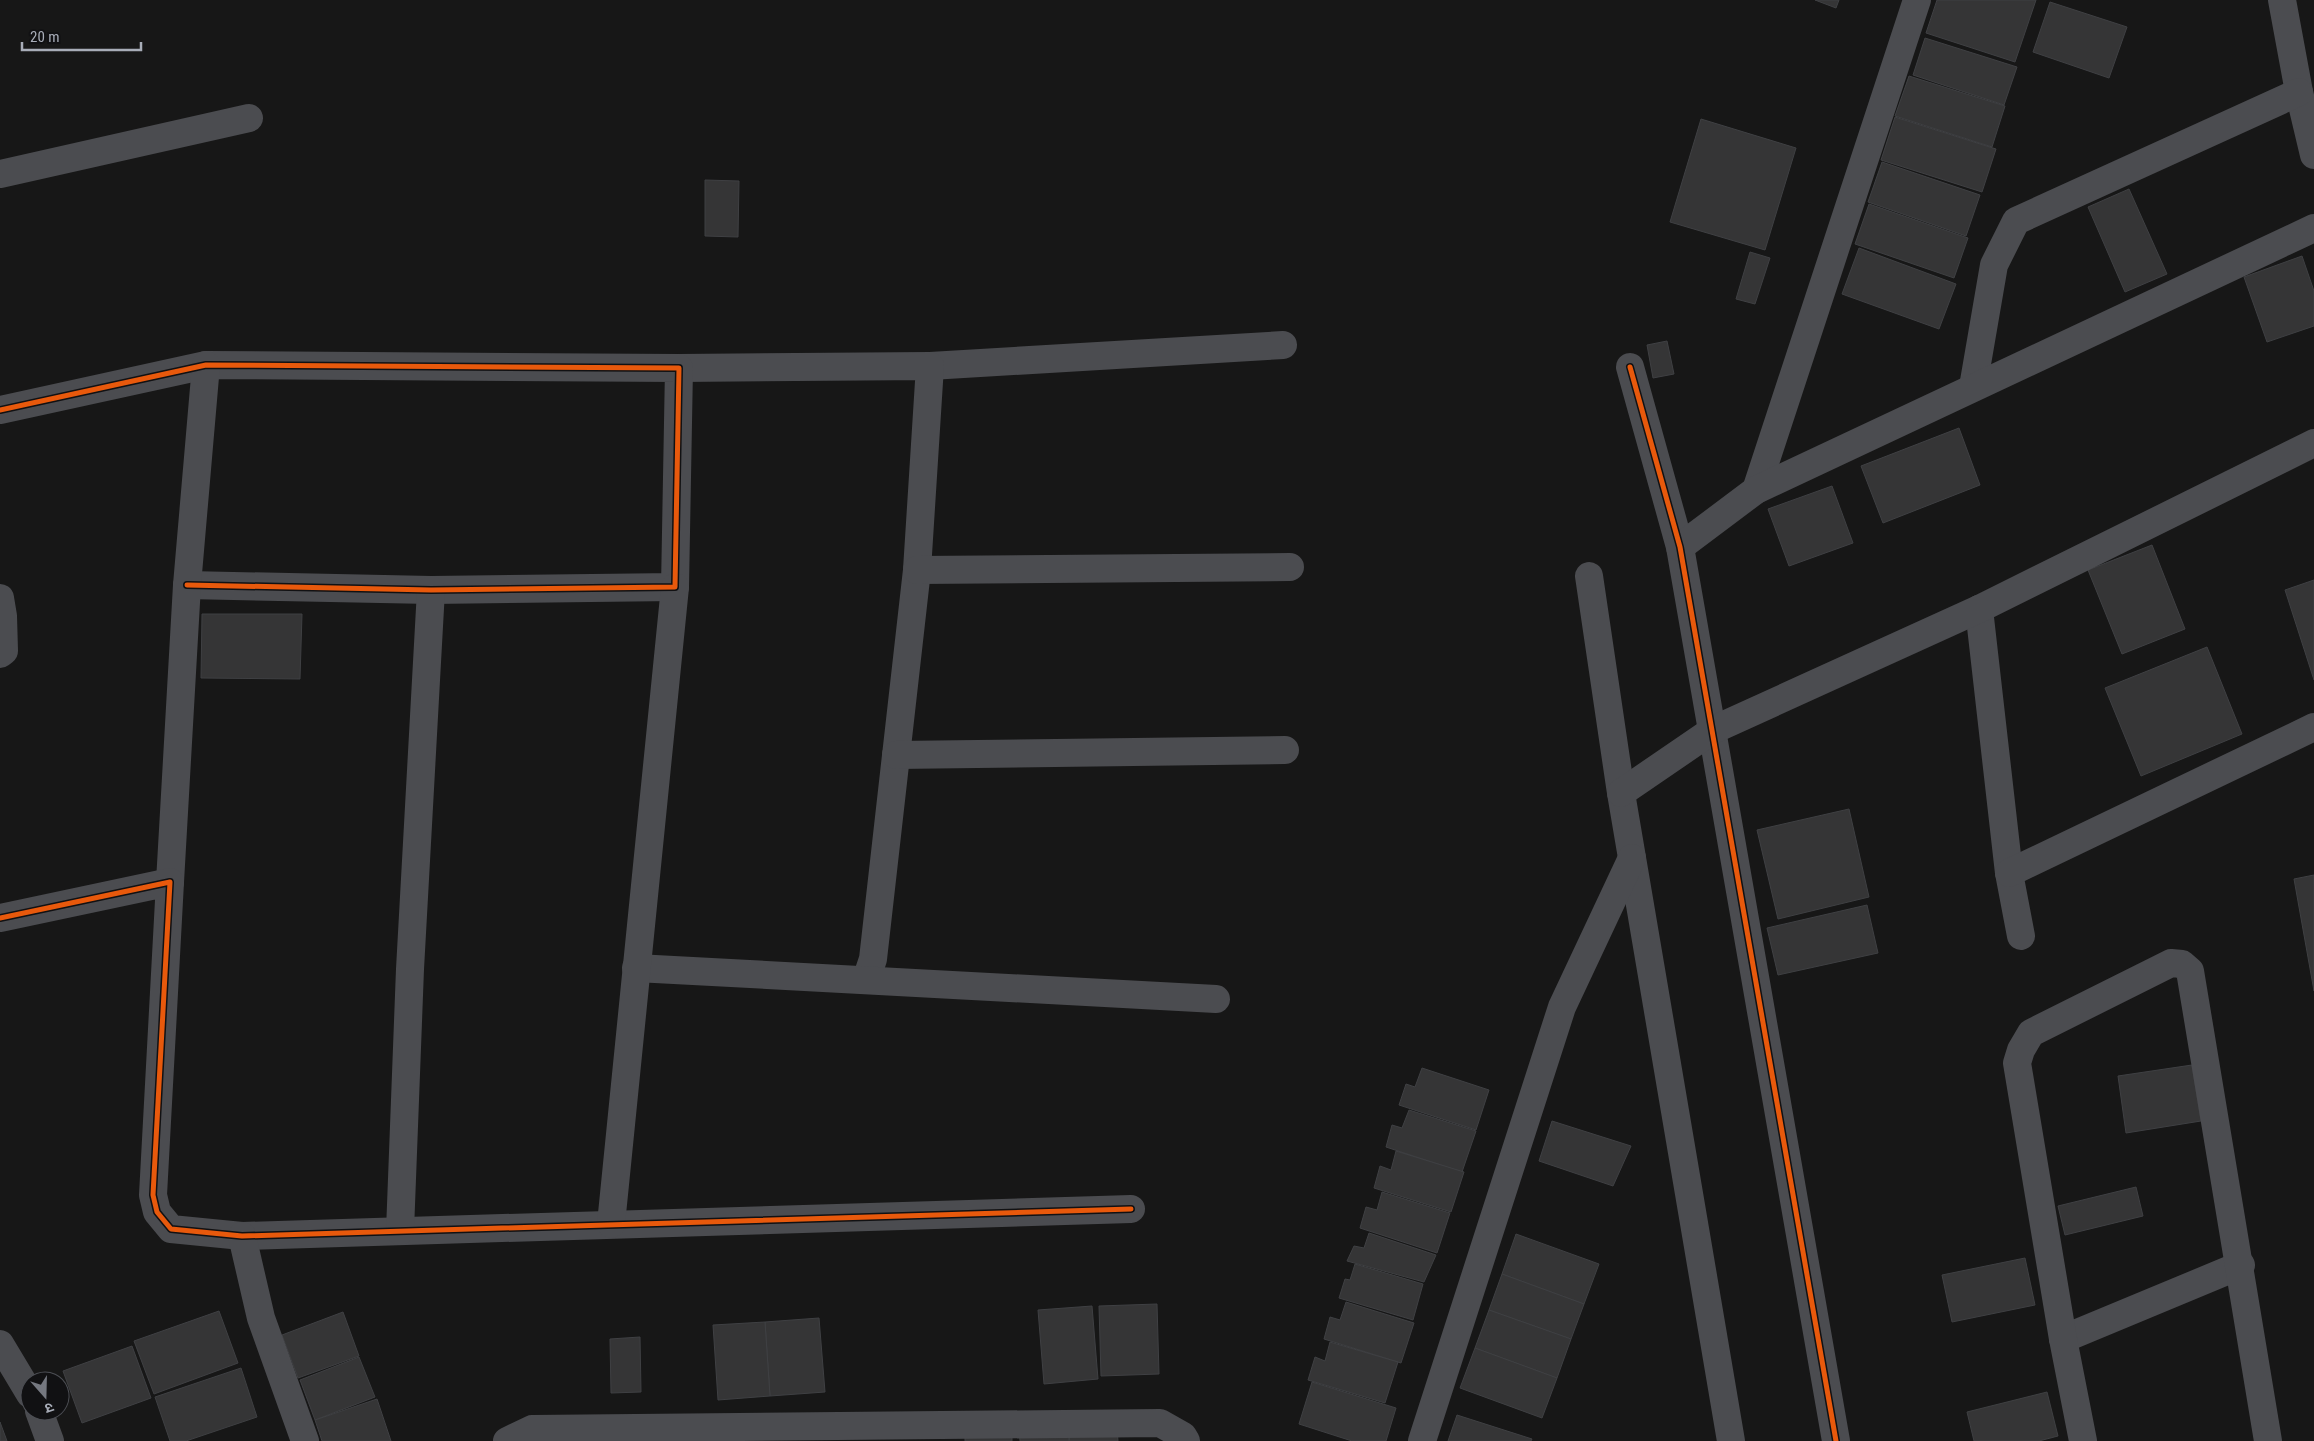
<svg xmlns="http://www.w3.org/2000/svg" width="2314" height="1441" font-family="'Roboto Condensed','Noto Sans Devanagari',sans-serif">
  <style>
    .building { fill: #353536; stroke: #3f4043 }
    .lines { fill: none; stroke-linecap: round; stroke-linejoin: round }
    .minor { stroke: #4b4c50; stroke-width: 28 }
    .cycleway-casing { stroke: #111113; stroke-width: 8 }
    .cycleway { stroke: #e8590c; stroke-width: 5 }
  </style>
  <rect width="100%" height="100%" fill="#171717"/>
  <g class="building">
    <path d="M1815 0H1839L1836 8Z"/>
    <path d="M1937 0H2036L2015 62 1926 33Z"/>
    <path d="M2050 2 2127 27 2109 78 2033 52Z"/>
    <path d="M1925 38 2017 67 2004 105 1913 75Z"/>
    <path d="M1909 76 2005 106 1992 147 1895 116Z"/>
    <path d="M1895 117 1996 149 1982 192 1881 160Z"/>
    <path d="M1701 119 1796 148 1765 250 1670 222Z"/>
    <path d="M1882 162 1980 195 1966 236 1868 202Z"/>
    <path d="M705 180 739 181 738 237 705 236Z"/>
    <path d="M2129 189 2167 274 2125 292 2088 207Z"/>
    <path d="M1869 204 1968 238 1954 278 1855 244Z"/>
    <path d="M1859 248 1956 284 1939 329 1842 294Z"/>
    <path d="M1750 252 1770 258 1755 304 1736 299Z"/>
    <path d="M2302 256 2314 291V326L2267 342 2244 277Z"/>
    <path d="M1667 341 1674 374 1653 378 1647 345Z"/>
    <path d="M1959 428 1980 485 1883 523 1861 466Z"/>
    <path d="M1832 486 1853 543 1789 566 1768 509Z"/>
    <path d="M2152 545 2185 629 2122 654 2088 570Z"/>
    <path d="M2314 580V680L2285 590Z"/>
    <path d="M202 614H302L300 679 201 678Z"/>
    <path d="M2207 647 2242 734 2141 776 2105 688Z"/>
    <path d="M1849 809 1869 897 1778 919 1757 830Z"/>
    <path d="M2314 875V991L2294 879Z"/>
    <path d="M1867 905 1878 953 1778 975 1767 928Z"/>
    <path d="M2192 1065 2201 1121 2126 1133 2118 1076Z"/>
    <path d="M1422 1068 1489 1090 1476 1130 1399 1105 1406 1084 1415 1087Z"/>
    <path d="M1409 1110 1476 1131 1462 1172 1386 1147 1392 1125 1402 1128Z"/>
    <path d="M1552 1121 1631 1146 1613 1186 1539 1161Z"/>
    <path d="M1396 1151 1464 1172 1451 1212 1374 1188 1380 1166 1391 1170Z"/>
    <path d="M2136 1187 2143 1216 2065 1235 2058 1206Z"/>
    <path d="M1382 1192 1450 1213 1437 1253 1360 1228 1366 1207 1377 1210Z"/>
    <path d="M1369 1233 1436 1255 1424 1282 1347 1261 1354 1246 1364 1248Z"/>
    <path d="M1516 1234 1599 1264 1584 1304 1502 1274Z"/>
    <path d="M2025 1258 2035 1305 1952 1322 1942 1275Z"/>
    <path d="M1355 1264 1423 1284 1413 1320 1339 1298 1345 1279 1350 1280Z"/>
    <path d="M1502 1274 1584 1304 1571 1339 1489 1310Z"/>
    <path d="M1346 1302 1414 1323 1401 1363 1324 1339 1330 1317 1340 1320Z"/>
    <path d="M1157 1304 1159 1374 1101 1376 1099 1306Z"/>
    <path d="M1092 1306 1098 1379 1044 1384 1038 1310Z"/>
    <path d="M1489 1310 1571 1339 1557 1378 1475 1348Z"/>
    <path d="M219 1311 238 1363 154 1394 134 1341Z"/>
    <path d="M343 1312 359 1356 298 1378 282 1335Z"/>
    <path d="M819 1318 825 1392 770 1396 765 1322Z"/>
    <path d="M765 1322 770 1396 718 1400 713 1325Z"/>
    <path d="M640 1337 641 1392 611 1393 610 1339Z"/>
    <path d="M1330 1342 1398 1362 1385 1403 1308 1380 1315 1357 1325 1361Z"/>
    <path d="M132 1346 151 1398 82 1423 63 1371Z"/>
    <path d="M1475 1348 1557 1378 1542 1418 1460 1388Z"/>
    <path d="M359 1357 375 1397 315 1420 300 1380Z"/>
    <path d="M241 1368 257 1417 186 1441H170L155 1397Z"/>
    <path d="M1312 1382 1396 1408 1386 1441H1352L1299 1424Z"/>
    <path d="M2047 1392 2058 1436 2039 1441H1974L1967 1412Z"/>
    <path d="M377 1399 391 1441H322L315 1420Z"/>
    <path d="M1457 1415 1532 1439 1531 1441H1448Z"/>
    <path d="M0 1422 7 1441H0Z"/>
    <path d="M1117 1428 1118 1441H1069V1429Z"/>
    <path d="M1019 1429H1069V1441H1020Z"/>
    <path d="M1012 1430V1441H965V1431Z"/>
  </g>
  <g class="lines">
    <g class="minor">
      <path d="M2282 0 2299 92 2314 155"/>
      <path d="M0 174 249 118"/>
      <path d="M930 366 1283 345"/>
      <path d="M1630 367 1680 547 1836 1441"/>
      <path d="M679 368 930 366 917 570 873 959 866 980"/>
      <path d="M1973 387 1994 265 2016 221 2299 92"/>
      <path d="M0 410 206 365 679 368 675 587 431 590 187 585"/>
      <path d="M1756 490 1917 0"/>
      <path d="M1680 547 1756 490 2314 228"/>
      <path d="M917 570 1290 567"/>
      <path d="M1589 576 1621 793 1731 1441"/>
      <path d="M0 598 3 616 4 651 0 654"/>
      <path d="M1979 609 2009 873 2021 936"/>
      <path d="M896 755 1285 750"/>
      <path d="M1621 793 1713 730 1979 609 2314 443"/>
      <path d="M2009 873 2314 727"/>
      <path d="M170 882 187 585 206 365"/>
      <path d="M0 918 170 882 153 1195 157 1212 171 1229 242 1236 1131 1209"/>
      <path d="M636 968 1216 999"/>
      <path d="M611 1224 675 587"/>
      <path d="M400 1231 410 969 431 590"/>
      <path d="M242 1236 261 1318 305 1441"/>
      <path d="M2063 1339 2241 1265"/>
      <path d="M0 1344 30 1394"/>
      <path d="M39 1411 50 1441"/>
      <path d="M507 1441 532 1429 1160 1423 1183 1436 1186 1441"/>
      <path d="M1422 1441 1562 1007 1632 858"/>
      <path d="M2083 1441 2063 1339 2017 1063 2021 1050 2031 1033 2171 963 2182 964 2190 971 2268 1441"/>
    </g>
    <g class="cycleway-casing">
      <g id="cycleway">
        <path d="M1630 367 1680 547 1836 1441"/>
        <path d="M0 410 206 365 679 368 675 587 431 590 187 585"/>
        <path d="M0 918 170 882 153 1195 157 1212 171 1229 242 1236 1131 1209"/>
      </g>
    </g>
    <use href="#cycleway" class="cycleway"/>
  </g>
  <g transform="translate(45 1396) rotate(160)"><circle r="24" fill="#111113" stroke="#4d4f55"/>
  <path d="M0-4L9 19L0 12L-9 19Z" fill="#757880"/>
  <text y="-8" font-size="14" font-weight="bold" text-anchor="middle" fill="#a8adb8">उ</text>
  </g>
  <path d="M22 42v8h119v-8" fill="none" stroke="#a8adb8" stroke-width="2.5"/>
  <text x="30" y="42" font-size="15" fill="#a8adb8" stroke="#111113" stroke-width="4" paint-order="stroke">20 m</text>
</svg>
